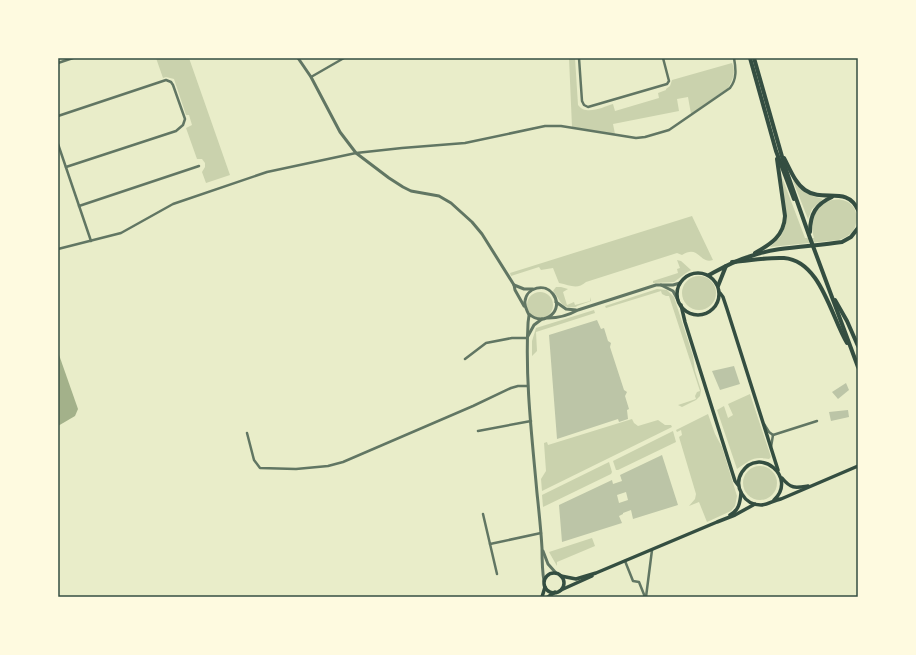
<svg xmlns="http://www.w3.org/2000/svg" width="916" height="655" font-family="'Archivo Narrow',sans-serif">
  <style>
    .green { fill: #cad2ad }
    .water { fill: #a3b18a }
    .building { fill: #bcc5a7; fill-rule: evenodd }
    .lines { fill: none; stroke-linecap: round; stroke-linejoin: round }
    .minor { stroke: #617663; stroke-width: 2.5 }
    .tertiary { stroke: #617663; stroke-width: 3 }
    .secondary { stroke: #344e41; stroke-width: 3.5 }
    .primary { stroke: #344e41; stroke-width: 4 }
    .neatline { fill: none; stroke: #344e41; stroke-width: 1.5 }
  </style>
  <rect width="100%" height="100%" fill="#e9edc9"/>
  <g class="green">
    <path d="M156 58H189L230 175 206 183 202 172 205 167V163L202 159H197L186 128 192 125 189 115H186L174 79 166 77 163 78Z"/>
    <path d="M569 58H575L578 105C586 116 603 107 613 104L615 111 659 98 658 93 666 90V89L670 86 672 80 732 63C736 71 733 80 728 88L691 114 688 97 677 99 679 111 613 124 615 134 572 127Z"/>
    <path d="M782 177 805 238H814C802 191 863 188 856 223 855 232 848 237 839 240L770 247 781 236 786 224Z"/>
    <path d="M793 181H794C803 193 809 195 823 199L812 209 808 219Z"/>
    <path d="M692 216 713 260C700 265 699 244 682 255L677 253 586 282C577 290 570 285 559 283L553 268 541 270 539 267 511 276 510 273Z"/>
    <path d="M677 260 681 261 691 270 686 273 674 282 653 283V281L678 273 677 269 680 268Z"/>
    <circle cx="699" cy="293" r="17"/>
    <path d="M556 287H561L568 289 563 292 567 305 574 302 575 305 590 301V297L591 301 577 306 576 307C560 309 561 300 553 291Z"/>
    <path d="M657 289 667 290 674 297 693 356 695 371 701 390 700 396 696 400 682 407 678 405 696 399 695 396 697 392 700 391 669 296H666L662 294 661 291 606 308 605 306Z"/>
    <circle cx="540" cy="305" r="13"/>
    <path d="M594 310 595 313 536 332 537 351 532 356V341L536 328Z"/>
    <path d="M750 394 771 457 769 459C752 456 750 461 737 469L717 410 724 406 728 418 733 415 728 404Z"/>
    <path d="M708 414 715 434 722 447 737 496 735 506 731 511 707 522 699 502 689 506 695 499 696 494 679 437 682 435 681 430 677 432 676 430Z"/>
    <path d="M632 419 634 423 638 426 658 420 665 425H671L672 427 542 491 541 479 546 471 544 443 547 442 548 445Z"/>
    <path d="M673 431 676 442 618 470H616L613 461Z"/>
    <path d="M609 462 612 472 611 474 543 507 542 495Z"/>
    <circle cx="760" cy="483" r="17"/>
    <path d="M592 538 595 546 557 562V566L549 552Z"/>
  </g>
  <path class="water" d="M58 352 78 409 75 416 58 426Z"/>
  <g class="building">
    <path d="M597 320 601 329 604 328 608 341 611 343 610 347 624 390 627 392 625 396 629 409 627 410 628 419 619 422 618 419 557 439 549 335Z"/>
    <path d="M734 366 740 384 720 390 712 371Z"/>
    <path d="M846 383 849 390 838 399 832 392Z"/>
    <path d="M848 410 849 417 831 421 829 412Z"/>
    <path d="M662 455 678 505 633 519 631 510 623 513V514L619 516 622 523 562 542 559 505 612 480 613 484 622 481 620 475ZM626 492 628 500 619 503 617 495Z"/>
  </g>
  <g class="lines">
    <g class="minor">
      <path d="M579 58 582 101 584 105 588 107 667 84 669 81 663 58"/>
      <path d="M58 63 73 58"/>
      <path d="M311 77 344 58"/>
      <path d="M58 116 166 80 171 82 173 85 185 119 183 125 176 131 66 167"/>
      <path d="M58 144 91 241"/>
      <path d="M79 206 199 166"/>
      <path d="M58 249 121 233 173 204 267 172 356 153 402 148 465 143 545 126H561L636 138 645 137 669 130 730 88C737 79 736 69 734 58"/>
      <path d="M465 359 486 343 512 338H527"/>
      <path d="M764 424 769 432 773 435"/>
      <path d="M478 431 531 421"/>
      <path d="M247 433 254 460 260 468 296 469 328 466 343 462 473 406 511 388 518 386H528"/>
      <path d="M773 435 817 421"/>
      <path d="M771 447 773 435"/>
      <path d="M483 514 497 574"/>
      <path d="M490 544 541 533"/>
      <path d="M625 561 633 581 639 582 645 597"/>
      <path d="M646 597 652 550"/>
    </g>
    <g class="tertiary">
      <path d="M298 58 311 77 340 132 356 153 389 178 403 187 411 191 439 196 451 203 472 222 482 234 514 285 515 290 524 306"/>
      <path d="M514 285 524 289H533"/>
      <path d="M661 285 673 291 678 300"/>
      <path d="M556 302 566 309 576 310"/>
      <path d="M529 314C544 328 565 310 553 294 545 283 527 287 525 301 524 307 527 310 529 315 529 317 528 321 528 324 525 380 532 437 537 493 539 512 541 530 542 548 542 559 542 570 544 581"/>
      <path d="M548 318C558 318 569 315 578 310L656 285H673L680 283"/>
      <path d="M528 336 534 325 542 319"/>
      <path d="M543 551 548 564 556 573"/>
    </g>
    <g class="secondary">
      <circle cx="698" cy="294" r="21"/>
      <path d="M720 293 723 297 727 309 778 470"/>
      <path d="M681 305 685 322 735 481 738 485"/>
      <path d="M782 478C791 489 795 488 808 486"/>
      <path d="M774 500C798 477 759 446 742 472 733 486 744 505 761 505 768 505 774 500 781 499L858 466"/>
      <path d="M730 515C739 510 740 503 741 493"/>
      <circle cx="554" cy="583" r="10"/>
      <path d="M561 576 576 579 596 573 717 522 735 515 755 504"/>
      <path d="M561 590 592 576"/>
      <path d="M542 597 545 587"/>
      <path d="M548 597 555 592"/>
    </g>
    <g class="primary">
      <path d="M750 58 776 151 794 199"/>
      <path d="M754 58 785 167 810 238 858 367"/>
      <path d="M784 158C790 169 795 183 805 190 823 203 847 185 858 210"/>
      <path d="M810 232C810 214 816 204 832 197"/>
      <path d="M755 253C771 244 784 236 785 216L777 159"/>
      <path d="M732 262C749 261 767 257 784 258 821 261 831 317 847 343"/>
      <path d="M709 275C722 268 734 261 748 257 778 246 810 247 842 242L851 237 858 228"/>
      <path d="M718 286 726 266"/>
      <path d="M835 300 847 321 858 346"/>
    </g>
  </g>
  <rect width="916" height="655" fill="none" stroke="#fefae0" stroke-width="118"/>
  <rect x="59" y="59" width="798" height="537" class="neatline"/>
</svg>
